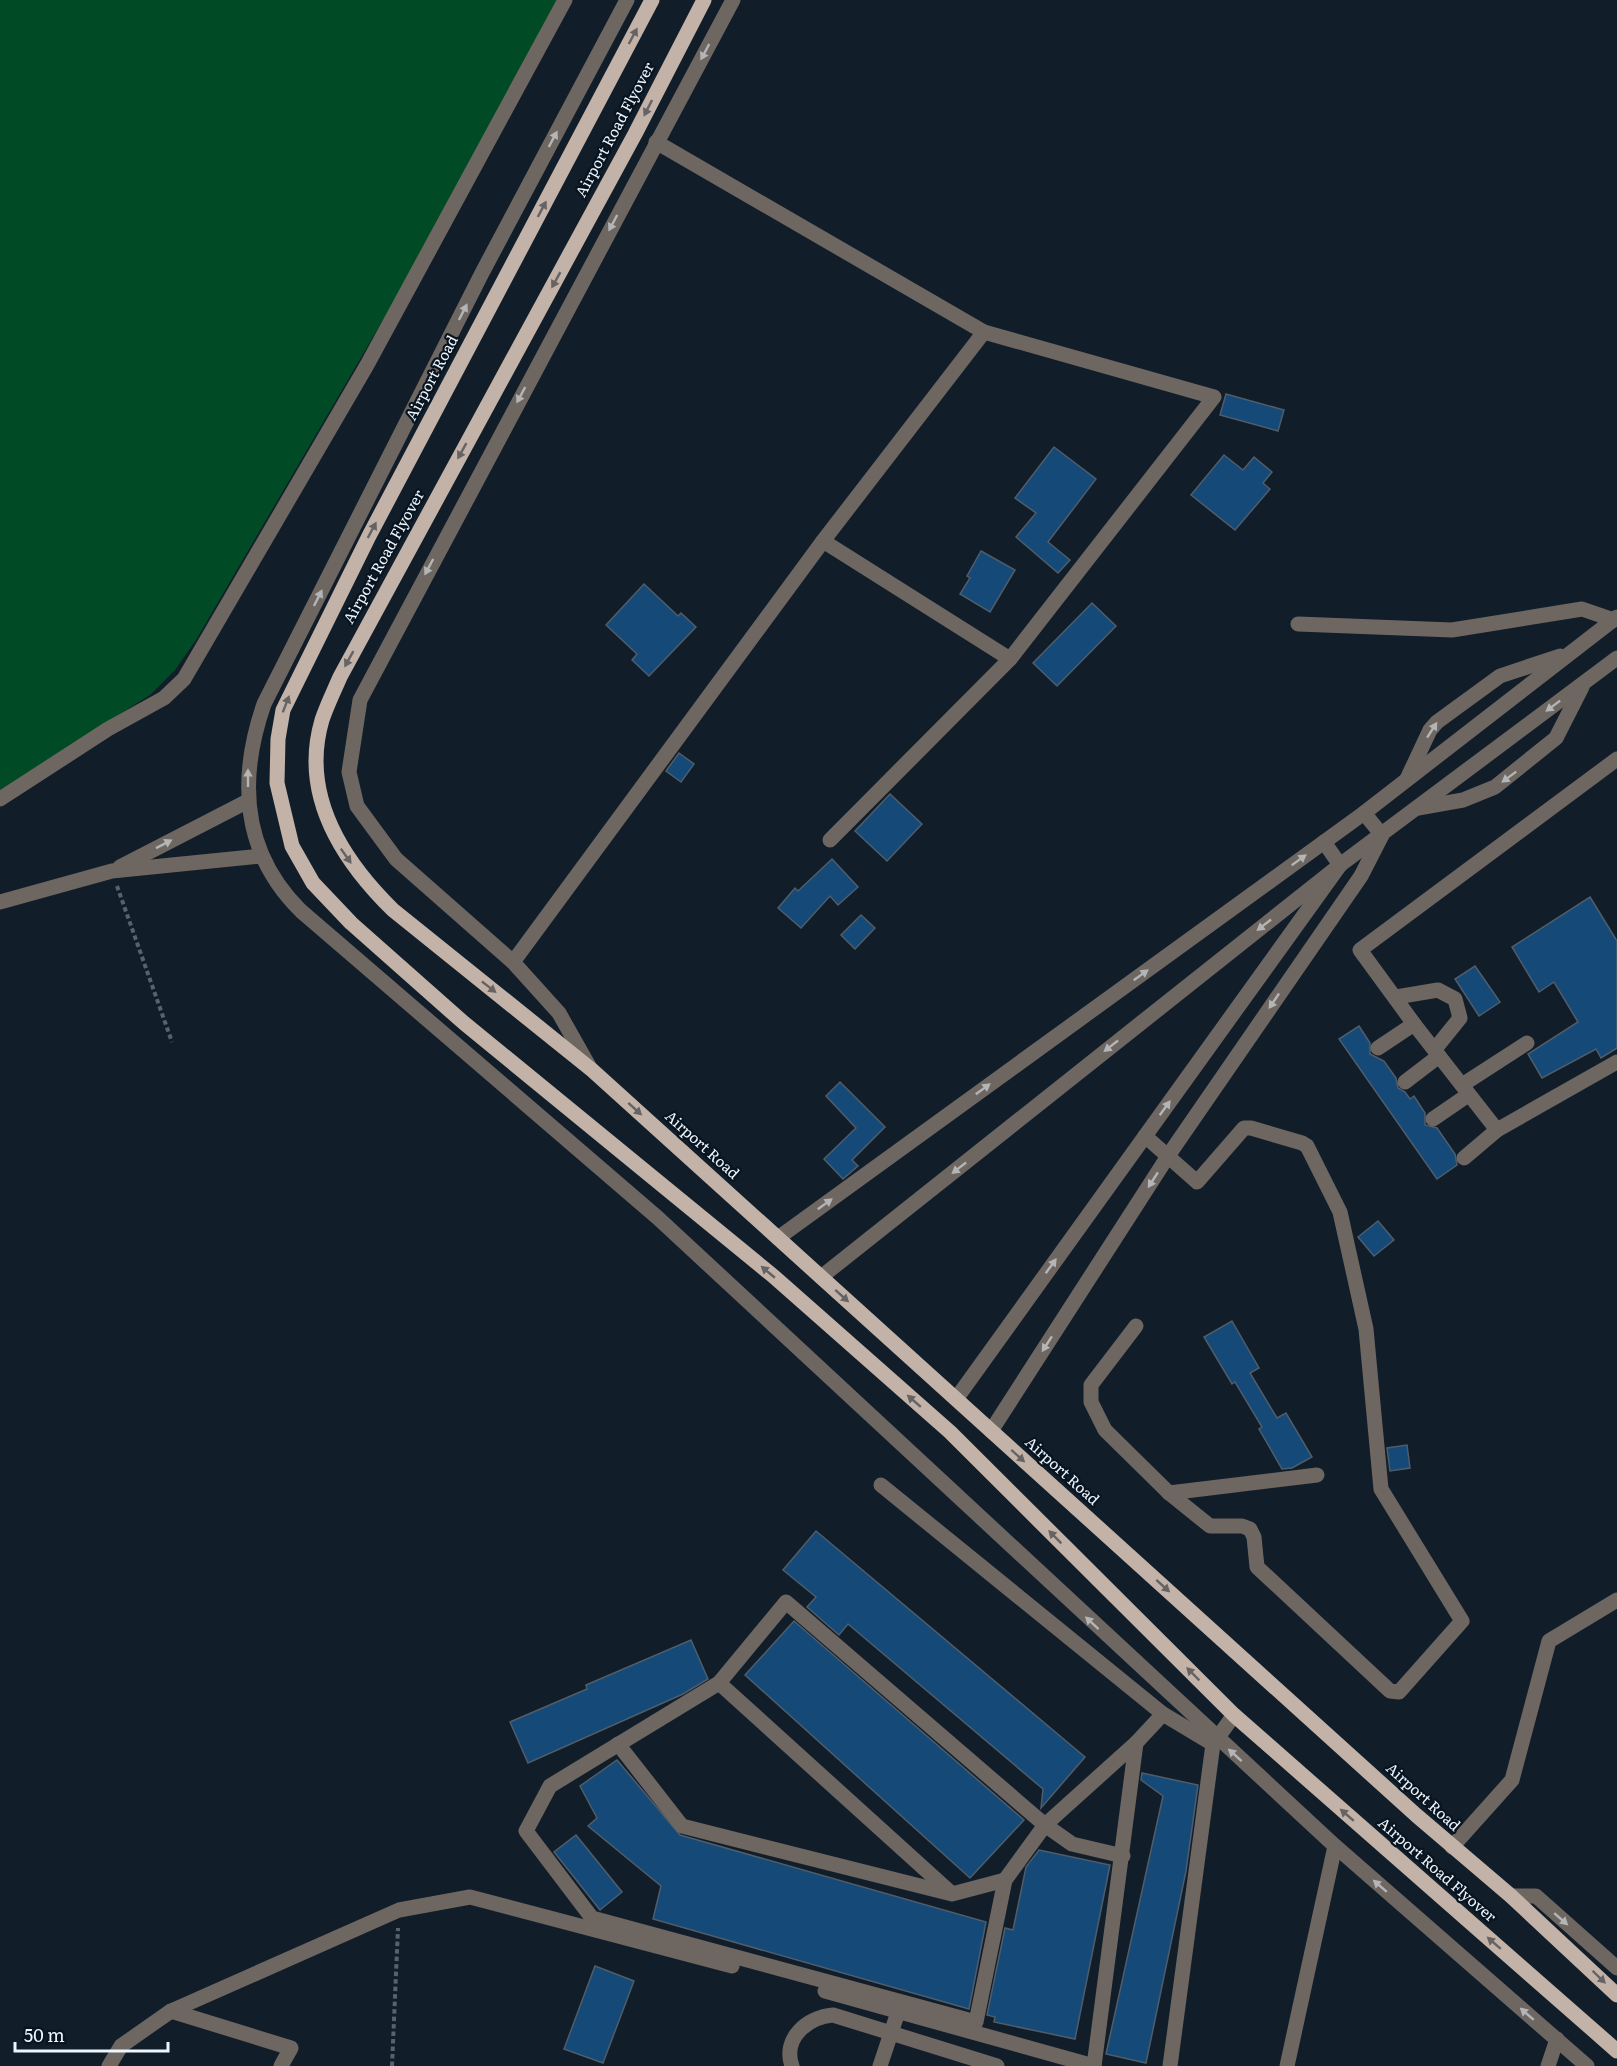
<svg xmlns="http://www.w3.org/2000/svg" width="1617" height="2066" font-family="Literata,serif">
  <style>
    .green { fill: #004a25 }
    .building { fill: #154977; stroke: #4f5d6b; stroke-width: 1.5 }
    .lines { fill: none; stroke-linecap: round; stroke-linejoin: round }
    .path { stroke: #58626e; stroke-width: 4; stroke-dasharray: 4.5 3; stroke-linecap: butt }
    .minor { stroke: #6e6661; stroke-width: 15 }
    .major { stroke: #c2b2a7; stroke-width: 15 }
    .oneway { fill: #656363 }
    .oneway2 { fill: #b4b5b7 }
    .labels { text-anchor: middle; stroke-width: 4.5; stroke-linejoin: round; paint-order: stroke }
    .street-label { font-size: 15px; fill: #edf5fe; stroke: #08141f }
  </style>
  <rect width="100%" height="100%" fill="#111d29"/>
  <path class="green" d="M0 0H557L397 296 196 640 175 670 150 695 0 790Z"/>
  <g class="building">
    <path d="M1226 394 1284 410 1278 431 1220 415Z"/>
    <path d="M1054 447 1096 479 1048 542 1070 560 1058 573 1016 537 1036 513 1015 498Z"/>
    <path d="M1224 455 1243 470 1254 457 1272 472 1263 483 1270 489 1235 530 1191 495Z"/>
    <path d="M981 551 1015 570 990 612 960 594 970 578 967 576Z"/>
    <path d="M644 584 678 616 681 613 696 627 649 676 632 660 637 654 606 625Z"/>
    <path d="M1092 603 1116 626 1057 686 1033 663Z"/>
    <path d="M679 753 694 764 681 782 666 771Z"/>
    <path d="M890 794 922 824 887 861 855 831Z"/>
    <path d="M832 859 858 887 838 905 830 896 801 928 778 908 795 888 798 891Z"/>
    <path d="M1590 897 1617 941V1048L1601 1058 1596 1049 1542 1078 1528 1054 1578 1022 1554 982 1539 992 1512 947Z"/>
    <path d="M861 915 875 928 855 949 841 935Z"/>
    <path d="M1475 966 1500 1002 1479 1016 1455 979Z"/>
    <path d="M1359 1026 1370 1043V1054L1384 1061 1396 1078 1398 1088 1405 1092 1410 1099 1414 1096 1425 1113V1125L1437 1128 1455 1154 1457 1165 1437 1179 1339 1039Z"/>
    <path d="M840 1082 885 1127 852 1160 858 1166 843 1179 824 1159 856 1128 826 1096Z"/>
    <path d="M1378 1221 1394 1240 1374 1256 1358 1237Z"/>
    <path d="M1232 1321 1259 1368 1250 1373 1277 1418 1286 1413 1312 1457 1292 1468 1282 1469 1259 1429 1262 1427 1235 1382 1232 1384 1204 1337Z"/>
    <path d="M1407 1445 1410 1468 1390 1471 1387 1448Z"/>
    <path d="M816 1531 1085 1757 1041 1808 1043 1789 848 1624 839 1635 807 1607 816 1597 783 1570Z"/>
    <path d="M794 1621 1024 1820 970 1878 745 1675Z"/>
    <path d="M691 1640 708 1679 683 1694 528 1763 510 1722 587 1689 586 1685Z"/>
    <path d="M617 1760 680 1835 986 1922 969 2009 653 1919 661 1886 588 1826 597 1818 580 1786Z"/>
    <path d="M1142 1773 1198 1785 1186 1871 1146 2063 1106 2054 1163 1796 1141 1780Z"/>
    <path d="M576 1835 622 1892 600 1910 554 1852Z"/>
    <path d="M1039 1850 1110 1865 1075 2039 994 2022 995 2017 987 2015 1005 1928 1013 1930 1026 1867Z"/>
    <path d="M595 1966 634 1981 603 2063 564 2049Z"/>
  </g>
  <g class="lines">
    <g class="path">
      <path d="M117 886 172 1042"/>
      <path d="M392 2066 398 1928"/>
    </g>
    <g class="minor">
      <path d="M627 0 482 273 264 704C238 779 242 853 301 911L658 1218 1335 1846 1587 2066"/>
      <path d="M656 142 984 332 1214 397 1010 659 830 840"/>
      <path d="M823 541 1010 659"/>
      <path d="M1298 624 1452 630 1582 609 1614 620"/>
      <path d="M1407 779 1430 730 1437 722 1500 676 1560 656"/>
      <path d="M0 799 108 729 164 698 184 679 367 365 565 0"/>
      <path d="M1418 808 1463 800 1495 787 1556 738 1582 687"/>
      <path d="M120 867 248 801"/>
      <path d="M0 902 112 871 261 856"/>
      <path d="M513 962 823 541 984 332"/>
      <path d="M1396 997 1438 990 1455 999 1460 1018 1435 1049"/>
      <path d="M1378 1048 1414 1024"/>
      <path d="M590 1068 559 1013 513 962 396 859 357 806 349 772 360 700 733 0"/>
      <path d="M1405 1082 1439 1056"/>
      <path d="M1462 1085 1527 1043"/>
      <path d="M1433 1119 1468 1095"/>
      <path d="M1497 1130 1414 1024 1360 950 1617 759"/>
      <path d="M1464 1158 1497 1130 1617 1062"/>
      <path d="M778 1238 1364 813 1617 617"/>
      <path d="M821 1277 1340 865 1617 658"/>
      <path d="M1136 1326 1091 1385V1402L1105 1430 1169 1493 1210 1526H1242L1250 1529 1254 1537 1257 1567 1390 1691 1399 1692 1462 1621 1381 1489 1366 1329 1340 1212 1307 1146 1302 1143 1251 1128H1244L1197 1182 1145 1136"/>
      <path d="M956 1399 1340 865 1324 842"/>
      <path d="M991 1431 1170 1153 1361 876 1382 835 1364 813"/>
      <path d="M881 1485 1163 1714 1213 1744"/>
      <path d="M1169 1493 1317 1475"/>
      <path d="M719 1683 950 1892"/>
      <path d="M618 1744 682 1826 952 1894 1005 1880"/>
      <path d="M1452 1847 1512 1780 1549 1641 1617 1600"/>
      <path d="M1123 1856 1072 1844 1045 1825 786 1602 719 1683 550 1786 526 1831 592 1918 976 2022 1005 1880 1045 1825 1136 1743 1163 1714"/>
      <path d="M1511 1896H1536L1617 1968"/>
      <path d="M825 1991 1094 2066"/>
      <path d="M171 2011 291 2048 281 2066"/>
      <path d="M109 2066 121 2046 171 2011 399 1910 470 1897 732 1966"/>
      <path d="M792 2066C782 2038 808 2017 833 2015L997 2066"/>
      <path d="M880 2066 898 2012"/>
      <path d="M1094 2066 1136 1743"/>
      <path d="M1170 2066 1213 1744 1234 1715"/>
      <path d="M1287 2066 1335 1846"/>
      <path d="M1548 2066 1557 2039"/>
    </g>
    <g class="major">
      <path d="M652 0 369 536 283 710 278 739 277 783 292 846 313 883 351 923 464 1023 772 1275 950 1432 1234 1715 1617 2051"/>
      <path d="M704 0 635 134 340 677C334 691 327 705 322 720 300 795 342 860 393 910L592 1070 1416 1815 1511 1896 1617 1995"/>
    </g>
  </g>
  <defs><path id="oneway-solid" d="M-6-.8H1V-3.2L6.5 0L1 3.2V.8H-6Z" transform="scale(1.5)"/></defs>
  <g class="oneway">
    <use href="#oneway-solid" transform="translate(633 36) rotate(-62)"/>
    <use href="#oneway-solid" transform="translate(648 108) rotate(117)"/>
    <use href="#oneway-solid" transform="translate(542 209) rotate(-62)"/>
    <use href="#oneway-solid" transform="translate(556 280) rotate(119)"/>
    <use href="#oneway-solid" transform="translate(462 451) rotate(119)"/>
    <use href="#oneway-solid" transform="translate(372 530) rotate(-62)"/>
    <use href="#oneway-solid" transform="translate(349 659) rotate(119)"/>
    <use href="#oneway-solid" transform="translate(286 704) rotate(-69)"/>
    <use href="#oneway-solid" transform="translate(346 856) rotate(55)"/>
    <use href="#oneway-solid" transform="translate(489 987) rotate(38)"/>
    <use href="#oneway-solid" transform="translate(635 1109) rotate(42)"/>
    <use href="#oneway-solid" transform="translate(768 1272) rotate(-140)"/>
    <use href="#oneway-solid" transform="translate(842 1296) rotate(42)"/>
    <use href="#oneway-solid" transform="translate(914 1401) rotate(-139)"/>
    <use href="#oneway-solid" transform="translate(1018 1456) rotate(42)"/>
    <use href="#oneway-solid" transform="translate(1055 1537) rotate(-135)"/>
    <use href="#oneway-solid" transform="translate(1163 1586) rotate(42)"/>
    <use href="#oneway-solid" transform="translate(1193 1674) rotate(-135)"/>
    <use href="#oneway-solid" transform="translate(1347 1815) rotate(-139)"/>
    <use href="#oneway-solid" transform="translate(1494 1943) rotate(-139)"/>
    <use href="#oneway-solid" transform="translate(1599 1977) rotate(44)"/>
  </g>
  <g class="oneway2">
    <use href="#oneway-solid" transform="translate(705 52) rotate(118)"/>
    <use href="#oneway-solid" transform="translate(553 139) rotate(-62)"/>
    <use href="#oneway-solid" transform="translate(613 223) rotate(118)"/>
    <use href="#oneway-solid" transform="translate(463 312) rotate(-63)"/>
    <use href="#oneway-solid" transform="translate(521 395) rotate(118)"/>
    <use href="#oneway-solid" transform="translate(429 567) rotate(118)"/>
    <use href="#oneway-solid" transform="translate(318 598) rotate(-63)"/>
    <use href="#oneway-solid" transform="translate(1553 706) rotate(143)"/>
    <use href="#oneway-solid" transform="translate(1432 730) rotate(-57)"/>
    <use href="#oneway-solid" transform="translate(1509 777) rotate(143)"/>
    <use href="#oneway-solid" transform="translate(248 778) rotate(-90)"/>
    <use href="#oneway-solid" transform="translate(164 844) rotate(-27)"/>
    <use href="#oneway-solid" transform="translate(1299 860) rotate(-36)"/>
    <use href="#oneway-solid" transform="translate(1264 925) rotate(142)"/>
    <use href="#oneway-solid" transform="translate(1141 975) rotate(-36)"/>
    <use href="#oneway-solid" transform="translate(1274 1001) rotate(124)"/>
    <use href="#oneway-solid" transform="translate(1111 1046) rotate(142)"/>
    <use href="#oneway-solid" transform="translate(983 1089) rotate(-36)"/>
    <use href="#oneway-solid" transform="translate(1165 1108) rotate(-54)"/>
    <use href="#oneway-solid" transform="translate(959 1168) rotate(142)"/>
    <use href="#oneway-solid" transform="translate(1153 1180) rotate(123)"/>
    <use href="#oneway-solid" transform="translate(825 1204) rotate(-36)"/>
    <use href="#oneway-solid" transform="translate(1051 1266) rotate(-54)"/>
    <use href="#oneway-solid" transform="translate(1047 1344) rotate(123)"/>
    <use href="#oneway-solid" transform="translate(1092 1623) rotate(-137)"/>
    <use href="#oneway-solid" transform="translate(1235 1755) rotate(-138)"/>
    <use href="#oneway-solid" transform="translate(1380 1886) rotate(-139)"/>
    <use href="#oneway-solid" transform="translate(1561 1919) rotate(41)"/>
    <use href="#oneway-solid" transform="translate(1527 2014) rotate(-139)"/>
  </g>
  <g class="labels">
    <g class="street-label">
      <text transform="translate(615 130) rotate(-62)" y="5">Airport Road Flyover</text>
      <text transform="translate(432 378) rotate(-62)" y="5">Airport Road</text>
      <text transform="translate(384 557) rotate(-61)" y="5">Airport Road Flyover</text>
      <text transform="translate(702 1145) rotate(42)" y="5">Airport Road</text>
      <text transform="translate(1062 1471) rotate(42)" y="5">Airport Road</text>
      <text transform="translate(1423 1797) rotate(42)" y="5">Airport Road</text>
      <text transform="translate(1437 1870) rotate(41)" y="5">Airport Road Flyover</text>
    </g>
  </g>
  <path d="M15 2042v9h153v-9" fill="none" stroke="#edf5fe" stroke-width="3"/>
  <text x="24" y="2042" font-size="18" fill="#edf5fe" stroke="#08141f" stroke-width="4.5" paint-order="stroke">50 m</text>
</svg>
